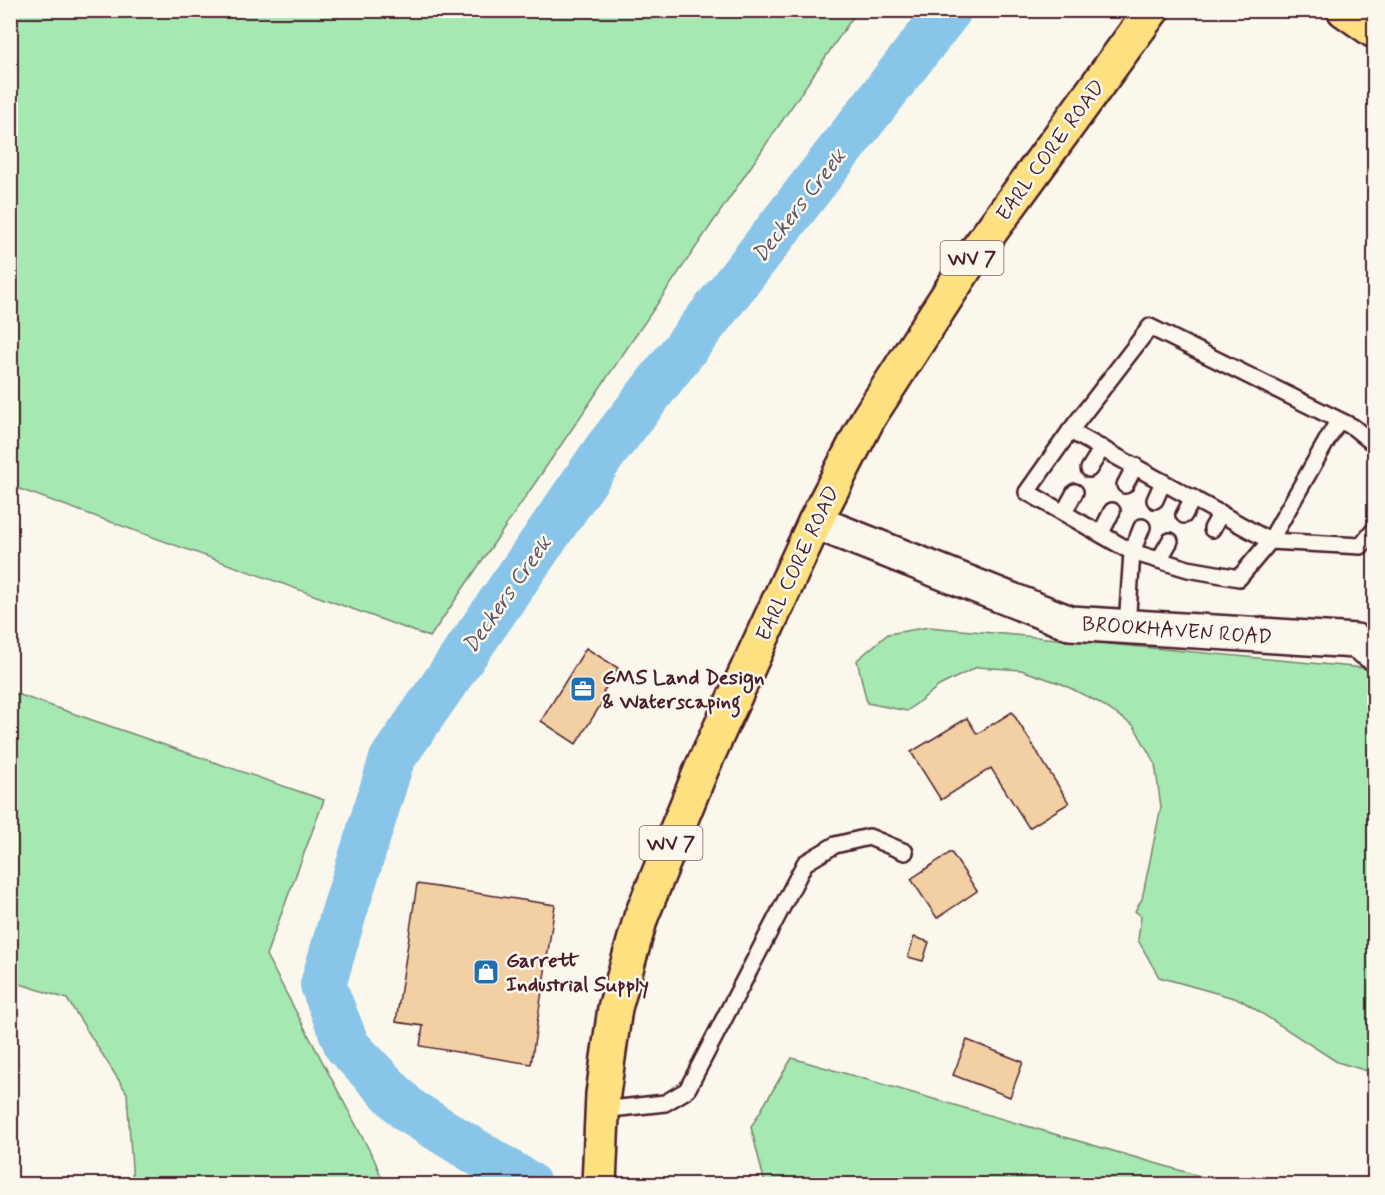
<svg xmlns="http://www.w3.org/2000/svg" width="1385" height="1195" font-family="Mynerve,sans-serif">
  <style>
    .green { fill: #a5e8b2; stroke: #78846e; stroke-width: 1.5 }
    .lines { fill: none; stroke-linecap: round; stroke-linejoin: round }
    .river { stroke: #89c5e9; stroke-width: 46 }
    .building { fill: #f3cfa4; stroke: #4a1f2b; stroke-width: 1.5 }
    .lane-casing { stroke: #4a1f2b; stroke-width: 20 }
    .secondary-casing { stroke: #4a1f2b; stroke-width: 38 }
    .primary-casing { stroke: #4a1f2b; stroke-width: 38 }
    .highway-casing { stroke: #4a1f2b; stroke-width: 38 }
    .lane { stroke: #fbf7ec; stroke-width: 15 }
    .secondary { stroke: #fbf7ec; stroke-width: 33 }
    .primary { stroke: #fde080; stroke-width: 33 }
    .highway { stroke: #fde080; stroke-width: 33 }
    .labels { text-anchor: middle; stroke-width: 5; stroke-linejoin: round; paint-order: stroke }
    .shield { fill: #fbf7ec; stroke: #7f6065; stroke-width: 1.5 }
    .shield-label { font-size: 20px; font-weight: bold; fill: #4a1f2b }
    .street-label { font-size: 21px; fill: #4a1f2b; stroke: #fbf7ec }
    .poi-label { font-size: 21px; font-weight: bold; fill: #4a1f2b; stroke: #fbf7ec; text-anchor: start }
    .water-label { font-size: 22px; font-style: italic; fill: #5d5164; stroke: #fbf7ec }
  </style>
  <rect width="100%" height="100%" fill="#fbf7ec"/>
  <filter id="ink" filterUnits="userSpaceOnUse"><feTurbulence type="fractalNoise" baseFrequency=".0167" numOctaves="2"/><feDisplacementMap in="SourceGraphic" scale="12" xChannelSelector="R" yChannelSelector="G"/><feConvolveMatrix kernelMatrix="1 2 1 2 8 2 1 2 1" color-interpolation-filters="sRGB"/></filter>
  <g filter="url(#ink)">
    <g class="green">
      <path d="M10 11 11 10 857 11 430 637 11 486Z"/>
      <path d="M929 627 1374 669V1073L1337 1062 1241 1000 1159 977 1138 940 1141 916 1135 911 1142 899 1161 807 1155 764 1134 726 1098 702 1062 684 1021 670 977 667 939 686 907 711 867 703 857 660 888 634Z"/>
      <path d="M11 692 324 800 266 955 375 1161 384 1184H133L127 1093 67 999 11 981Z"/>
      <path d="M792 1058 1227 1184H765L751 1127Z"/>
    </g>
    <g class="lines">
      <path class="river" d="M528 1184 408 1110 347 1046 323 985 343 916 392 759 606 450 949 10"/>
    </g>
    <g class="building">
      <path d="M586 648 618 668 603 692 607 695 576 744 541 721Z"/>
      <path d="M1012 712 1069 803 1029 828 991 768 941 800 911 752 967 718 977 734Z"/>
      <path d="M951 852 977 891 937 918 911 879Z"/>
      <path d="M417 884 555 905 531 1064 420 1046 423 1026 396 1022Z"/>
      <path d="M914 937 929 942 923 961 908 957Z"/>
      <path d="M967 1040 1023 1062 1010 1097 953 1075Z"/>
    </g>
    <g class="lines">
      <g class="lane-casing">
        <g id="lane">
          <path d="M1070 431 1270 541 1338 421"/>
          <path d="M1089 469 1102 448"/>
          <path d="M1125 485 1135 466"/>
          <path d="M1155 500 1163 482"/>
          <path d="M1064 512 1075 492"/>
          <path d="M1184 515 1193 498"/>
          <path d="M1142 527 1132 552 1188 569 1239 578 1270 541 1361 546 1374 530"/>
          <path d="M1212 529 1221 513"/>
          <path d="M1101 533 1112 511"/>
          <path d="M1159 560 1170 541"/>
          <path d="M1127 627 1132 552 1027 492 1070 431 1150 327 1353 427 1374 444"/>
          <path d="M602 1110 665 1103 687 1090 805 863 835 845 869 837 905 852"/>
        </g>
      </g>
      <g class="secondary-casing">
        <path id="secondary" d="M815 522 1070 623 1356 641 1374 653"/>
      </g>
      <g class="primary-casing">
        <path id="primary" d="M599 1184 603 1094 615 1008 641 917 702 768 815 522 869 417 977 250 1152 10"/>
      </g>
      <g class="highway-casing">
        <path id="highway" d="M1344 10 1374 31"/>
      </g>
      <use href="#lane" class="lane"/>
      <use href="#secondary" class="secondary"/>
      <use href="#primary" class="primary"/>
      <use href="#highway" class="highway"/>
    </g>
  </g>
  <defs>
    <g id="office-square" transform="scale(1.35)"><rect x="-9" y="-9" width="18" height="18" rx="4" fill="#1f6fb2" stroke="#fbf7ec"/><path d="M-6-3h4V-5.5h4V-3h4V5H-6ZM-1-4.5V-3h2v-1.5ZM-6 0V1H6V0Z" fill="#fff"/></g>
    <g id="shop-square" transform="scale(1.35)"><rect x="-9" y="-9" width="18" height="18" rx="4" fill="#1f6fb2" stroke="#fbf7ec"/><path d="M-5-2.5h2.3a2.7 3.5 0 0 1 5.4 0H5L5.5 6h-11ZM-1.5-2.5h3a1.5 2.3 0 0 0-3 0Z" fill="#fff"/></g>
  </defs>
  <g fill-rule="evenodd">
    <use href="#office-square" x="583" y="689"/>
    <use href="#shop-square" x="486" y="972"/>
  </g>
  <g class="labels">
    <g class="shield">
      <rect x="940.5" y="241" width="63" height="34" rx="4.5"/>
      <rect x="639.5" y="826" width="63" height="34" rx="4.5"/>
    </g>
    <g class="shield-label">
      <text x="972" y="265">WV 7</text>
      <text x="671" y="850">WV 7</text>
    </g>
    <g class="street-label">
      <text transform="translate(1050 150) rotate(-54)" y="7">EARL CORE ROAD</text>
      <text transform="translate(797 563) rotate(-65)" y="7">EARL CORE ROAD</text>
      <text transform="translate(1177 630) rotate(4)" y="7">BROOKHAVEN ROAD</text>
    </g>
    <g class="poi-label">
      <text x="602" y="684">GMS Land Design<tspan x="602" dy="24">&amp; Waterscaping</tspan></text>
      <text x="506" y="967">Garrett<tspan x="506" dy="24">Industrial Supply</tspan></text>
    </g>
    <g class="water-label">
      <text transform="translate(798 205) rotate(-52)" y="8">Deckers Creek</text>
      <text transform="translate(506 594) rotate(-55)" y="8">Deckers Creek</text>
    </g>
  </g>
  <rect width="1385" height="1195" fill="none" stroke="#fbf7ec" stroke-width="36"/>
  <rect x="18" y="18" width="1349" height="1159" fill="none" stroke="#4a1f2b" stroke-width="2" filter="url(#ink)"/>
</svg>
